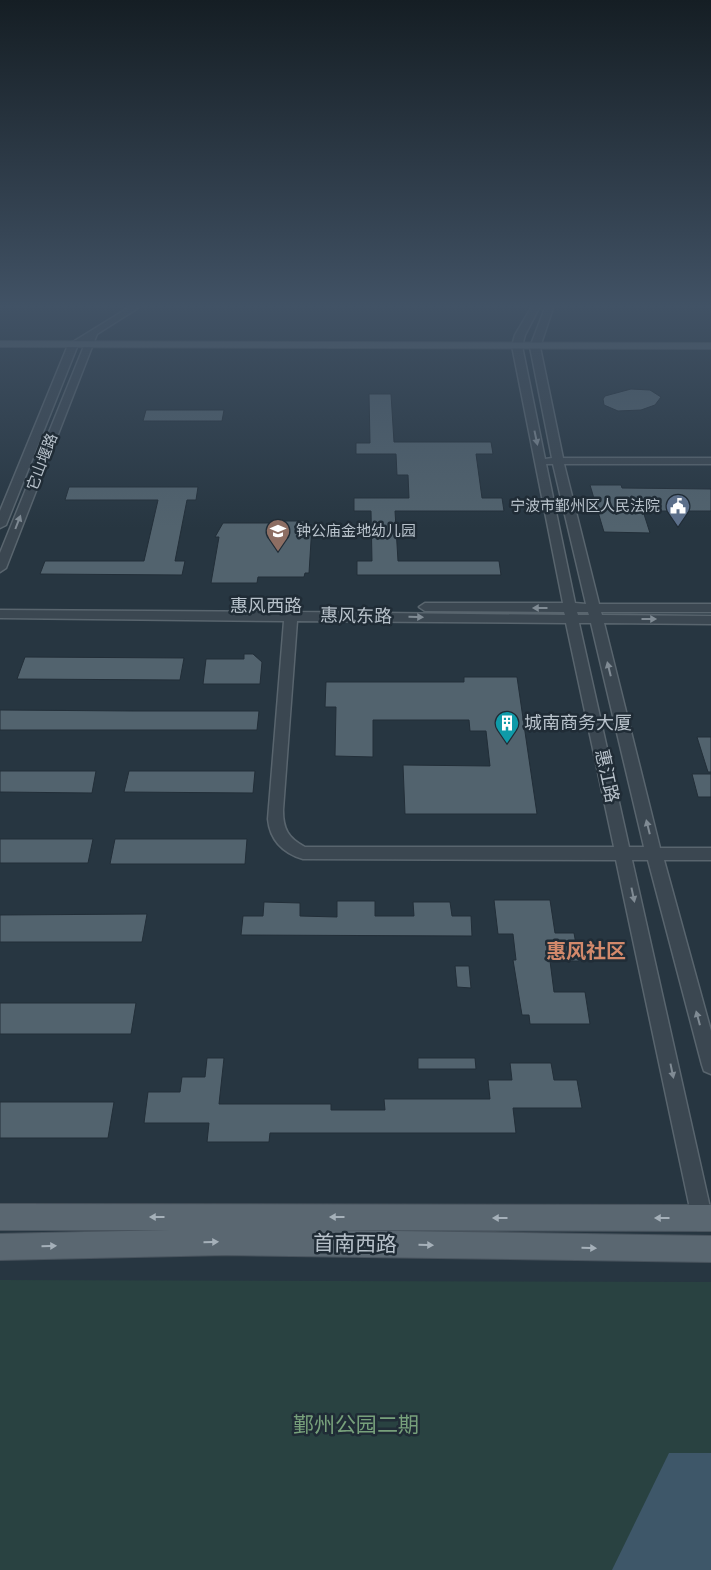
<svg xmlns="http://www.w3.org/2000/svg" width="711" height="1570" font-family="Barlow,'Noto Sans SC',sans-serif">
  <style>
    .green { fill: #294241 }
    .water { fill: #3e5769 }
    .building { fill: #52636e; stroke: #222e38 }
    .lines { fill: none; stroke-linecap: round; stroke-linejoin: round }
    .minor-casing { stroke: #59656e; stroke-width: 3 }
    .major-casing { stroke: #48535d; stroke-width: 2 }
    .minor { fill: #3b4751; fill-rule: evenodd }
    .major { fill: #5a6771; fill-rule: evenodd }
    .oneway { fill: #808b94 }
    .oneway2 { fill: #a5b0b9 }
    .labels { text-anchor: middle; stroke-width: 5; stroke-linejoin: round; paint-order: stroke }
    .far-street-label { font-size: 15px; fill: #b8c2cb; stroke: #202c36 }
    .far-poi-label { font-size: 15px; fill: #b8c2cb; stroke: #202c36; text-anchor: end }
    .street-label { font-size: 18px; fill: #b8c2cb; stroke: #202c36 }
    .poi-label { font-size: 18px; fill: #b8c2cb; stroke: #202c36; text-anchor: start }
    .quarter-label { font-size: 20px; font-weight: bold; fill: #d3896b; stroke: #202c36 }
    .near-street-label { font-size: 21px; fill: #b8c2cb; stroke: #202c36 }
    .near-park-label { font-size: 21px; fill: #77a07b; stroke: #202c36 }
  </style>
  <rect width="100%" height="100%" fill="#273641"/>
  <path class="green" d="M0 1280 711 1282V1570H0Z"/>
  <path class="water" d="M669 1453H711V1570H612Z"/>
  <g class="building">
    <path d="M631 389 650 390 661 397 655 405 641 410 618 411 604 405 603 399 605 396Z"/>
    <path d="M369 394H391L394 442H491L493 454H476L482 498H502L504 511H395L398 561H499L501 575H357V561H372L371 511H354V498H409L408 475H397L396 454H356V443H370Z"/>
    <path d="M146 410H224L222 421H143Z"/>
    <path d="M590 485H621L622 488 711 489V511H643L650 533 604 532Z"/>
    <path d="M69 487H198L196 500H187L175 561H185L182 575 40 574 45 561H144L158 500H65Z"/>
    <path d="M277 521H308V525H312L309 573H305L304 577H258L257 583H211L219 537H215L223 523H276Z"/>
    <path d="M244 654H253L262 662 260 684H203L206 659H244Z"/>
    <path d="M25 657 184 658 180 680 17 679Z"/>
    <path d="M464 677H517L537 814H405L403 765 490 766 486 731H470L469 720H373V757L335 756 336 707H325L326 682H464Z"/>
    <path d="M0 710 134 711H259L257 730H0Z"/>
    <path d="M697 737H711V772H708Z"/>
    <path d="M0 771H96L92 793 0 792Z"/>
    <path d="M129 771H255L253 793 124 792Z"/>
    <path d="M692 774H711V797H698Z"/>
    <path d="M0 839H93L88 863H0Z"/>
    <path d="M115 839H247L245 864H110Z"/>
    <path d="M494 900H550L555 933H574L579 961H550L554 992H585L590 1024H530L529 1015H522L513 960H516L513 934H498Z"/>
    <path d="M337 901H375V916H414L413 902H450L452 916H471L472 936 241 935 243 916H263L264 902 300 903V916L337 917Z"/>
    <path d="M147 914 142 942H0V915Z"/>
    <path d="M455 966H469L471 988 457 987Z"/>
    <path d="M0 1003H136L131 1034H0Z"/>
    <path d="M207 1058H224L219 1104H331V1110H385L384 1099H490L488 1080H512L510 1063H551L554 1080H577L582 1108H513L516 1133H270L269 1142H207L209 1123H144L148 1092H180L182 1077H205Z"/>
    <path d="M418 1058H475L476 1069H418Z"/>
    <path d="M0 1102H114L108 1138H0Z"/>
  </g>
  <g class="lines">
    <g class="minor-casing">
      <g id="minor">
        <path d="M128 308H138L97 334 6 568 0 572V553L86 341 77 347 6 525 0 528V511L68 345Z"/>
        <path d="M531 308H539L525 335 522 346 545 459 552 458 530 347 545 308H553L540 347 563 458H711V464H564L599 604H711V612H601L602 615 711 616V624L604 623 660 848H711V860H664L711 1031V1074L704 1071 702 1065 648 860H632L711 1212 709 1225 702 1228 695 1225 692 1218 616 860 303 859C283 853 270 840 268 819L284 621 0 618V610L285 612 288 604 292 603 298 607V612L565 615 564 612 425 611 419 607 425 603H563L512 346 515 335ZM546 464H553L586 604 575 603ZM577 612H588L589 615H578ZM297 621 566 623 614 847H305C288 838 283 829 283 810ZM579 623H591L644 847H629Z"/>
      </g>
    </g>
    <g class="major-casing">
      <g id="major">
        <path d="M0 341 711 343V349L0 347Z"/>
        <path d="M0 1204 711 1205V1231L329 1230 711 1236V1262L226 1255 0 1260V1234L169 1230H0Z"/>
      </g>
    </g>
    <use href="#minor" class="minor"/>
    <use href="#major" class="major"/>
  </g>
  <defs><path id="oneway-solid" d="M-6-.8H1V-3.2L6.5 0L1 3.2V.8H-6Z" transform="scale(1.25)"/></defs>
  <g class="oneway">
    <use href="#oneway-solid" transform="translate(536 438) rotate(78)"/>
    <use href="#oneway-solid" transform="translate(18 522) rotate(-69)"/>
    <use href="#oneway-solid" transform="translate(540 608) rotate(-180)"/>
    <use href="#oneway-solid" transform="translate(416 617) rotate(1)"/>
    <use href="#oneway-solid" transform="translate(649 619)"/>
    <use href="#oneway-solid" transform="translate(609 669) rotate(-104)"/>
    <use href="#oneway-solid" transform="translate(648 827) rotate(-104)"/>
    <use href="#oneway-solid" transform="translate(633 895) rotate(78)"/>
    <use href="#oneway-solid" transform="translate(698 1018) rotate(-105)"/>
    <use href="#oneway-solid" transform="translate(672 1071) rotate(78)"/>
  </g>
  <g class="oneway2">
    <use href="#oneway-solid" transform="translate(157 1217) rotate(-180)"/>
    <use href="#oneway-solid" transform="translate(337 1217) rotate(-180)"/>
    <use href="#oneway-solid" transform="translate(500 1218) rotate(-180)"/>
    <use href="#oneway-solid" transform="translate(662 1218) rotate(-180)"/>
    <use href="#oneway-solid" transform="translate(211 1242) rotate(-1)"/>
    <use href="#oneway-solid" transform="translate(426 1245) rotate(1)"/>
    <use href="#oneway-solid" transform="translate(49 1246) rotate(-1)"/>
    <use href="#oneway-solid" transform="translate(589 1248) rotate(1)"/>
  </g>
  <linearGradient id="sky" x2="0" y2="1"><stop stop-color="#151e24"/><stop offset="0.58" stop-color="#415265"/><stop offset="1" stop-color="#415265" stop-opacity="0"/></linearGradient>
  <rect width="711" height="528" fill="url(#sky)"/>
  <defs>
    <g id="civic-pin" transform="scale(1.25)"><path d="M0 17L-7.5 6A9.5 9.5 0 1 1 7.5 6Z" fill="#5c6f8a" stroke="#202c36"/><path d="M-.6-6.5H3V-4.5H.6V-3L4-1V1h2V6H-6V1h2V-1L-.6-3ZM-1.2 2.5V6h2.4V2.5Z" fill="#fff"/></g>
    <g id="school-pin" transform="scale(1.25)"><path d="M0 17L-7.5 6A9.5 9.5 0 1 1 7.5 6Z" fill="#8d6e63" stroke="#202c36"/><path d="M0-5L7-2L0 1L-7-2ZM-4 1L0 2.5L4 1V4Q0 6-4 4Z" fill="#fff"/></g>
    <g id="building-pin" transform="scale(1.25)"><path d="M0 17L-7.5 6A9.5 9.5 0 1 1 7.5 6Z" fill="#0f9aa8" stroke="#202c36"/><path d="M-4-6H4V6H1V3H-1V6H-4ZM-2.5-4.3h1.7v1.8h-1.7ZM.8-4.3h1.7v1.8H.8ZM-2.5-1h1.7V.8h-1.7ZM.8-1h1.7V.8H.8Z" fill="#fff"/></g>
  </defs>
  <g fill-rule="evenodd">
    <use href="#civic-pin" x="678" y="506"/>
    <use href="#school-pin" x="278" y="531"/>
    <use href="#building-pin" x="507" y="723"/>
  </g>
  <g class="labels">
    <g class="far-street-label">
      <text transform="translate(42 462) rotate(-69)" y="5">它山堰路</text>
    </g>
    <g class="far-poi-label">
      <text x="660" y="511">宁波市鄞州区人民法院</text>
      <text x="296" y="536" text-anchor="start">钟公庙金地幼儿园</text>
    </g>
    <g class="street-label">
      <text x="266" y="612">惠风西路</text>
      <text transform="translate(356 616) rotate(1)" y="6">惠风东路</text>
      <text transform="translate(607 776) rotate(78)" y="6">惠江路</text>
    </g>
    <g class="poi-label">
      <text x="524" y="729">城南商务大厦</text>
    </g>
    <g class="quarter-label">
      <text x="586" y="958">惠风社区</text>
    </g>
    <g class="near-street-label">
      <text transform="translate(355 1244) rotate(1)" y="7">首南西路</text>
    </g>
    <g class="near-park-label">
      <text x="356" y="1432">鄞州公园二期</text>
    </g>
  </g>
</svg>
